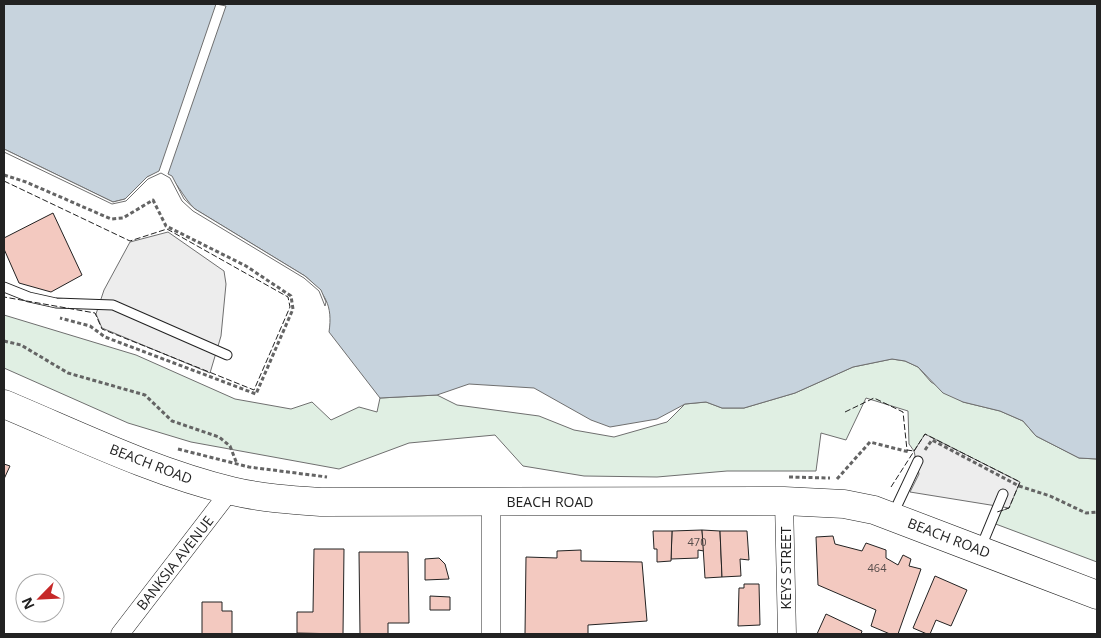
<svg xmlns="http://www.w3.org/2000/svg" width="1101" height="638" font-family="'Open Sans',sans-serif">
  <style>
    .green { fill: #e0efe3; stroke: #6f6f6f }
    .parking { fill: #ededed; stroke: #6f6f6f }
    .water { fill: #c7d3dd; stroke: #6f6f6f }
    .pier { fill: #fff; stroke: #6f6f6f }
    .building { fill: #f3c9c0; stroke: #222 }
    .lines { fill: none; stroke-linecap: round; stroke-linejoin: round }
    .lane-casing { stroke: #222; stroke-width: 11 }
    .street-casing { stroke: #222; stroke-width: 19 }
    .primary-casing { stroke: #222; stroke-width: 29 }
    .path { stroke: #646464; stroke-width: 3; stroke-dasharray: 4 2.5; stroke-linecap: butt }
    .lane { stroke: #fff; stroke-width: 9 }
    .street { stroke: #fff; stroke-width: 18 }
    .primary { stroke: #fff; stroke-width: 28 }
    .fence { stroke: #222; stroke-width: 1; stroke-dasharray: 6 2.5; stroke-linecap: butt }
    .labels { text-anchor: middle; stroke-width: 4; stroke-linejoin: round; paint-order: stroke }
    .number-label { font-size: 11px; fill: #564c4a }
    .street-label { font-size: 14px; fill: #222; stroke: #fff }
  </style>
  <rect width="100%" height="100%" fill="#fff"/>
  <path class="green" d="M4 315 136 355 235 399 291 409 312 402 331 420 359 407 377 412 380 398 437 395 457 405 539 416 574 430 614 437 667 422 685 404 706 402 722 408H744L795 393 853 367 892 359 905 361 918 367 931 382 963 402 1000 411 1023 421 1036 436 1079 458 1097 459V562L993 523 998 512 1009 508 925 435 914 451 909 444 908 411 866 398 846 440 821 433 816 471H727L657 477 584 476 523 466 495 435 409 443 339 469 191 442 128 423 4 368Z"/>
  <g class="parking">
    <path d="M168 232 224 271 226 284 221 336 210 373 102 328 96 314 104 290 130 242Z"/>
    <path d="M925 434 1020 482 1009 508 910 492 919 474 914 451Z"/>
  </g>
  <path class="water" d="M4 4H1097V459L1079 458 1036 436 1023 421 1000 411 963 402 943 393 918 367 905 361 892 359 853 367 795 393 744 408H722L706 402 685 404 657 419 610 427 591 420 534 388 469 384 437 395 380 398 329 332C333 305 325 293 305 276L195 209C182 197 177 179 162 171L147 177 125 199 113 202 4 149Z"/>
  <path class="pier" d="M216 4 226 6 168 174 172 176 184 199 195 209 305 276 321 290 326 302 325 306 319 291 304 278 193 211 182 201 170 178 161 173 148 179 126 201 112 204 4 152V149L113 202 125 199 147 177 159 171Z"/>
  <g class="building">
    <path d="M53 213 82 275 51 292 19 283 4 249V238Z"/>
    <path d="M4 464 10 466 4 479Z"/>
    <path d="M702 530 704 551 698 550V558L671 559 672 531Z"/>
    <path d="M702 530 720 531 722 577 705 578Z"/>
    <path d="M653 531H672L671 561 657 562V549H654Z"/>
    <path d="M720 531H747L749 560 740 559 741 576 722 577Z"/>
    <path d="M833 536 835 544 862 551 866 543 886 550V558L898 565 903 555 911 559 909 566 921 569 898 634H890L871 626 876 610 818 585 816 537Z"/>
    <path d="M314 549H344L343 634 297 633V612H313Z"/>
    <path d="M581 550V561L642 562 647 621 588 625V634H525L526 557 557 558V551Z"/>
    <path d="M359 552H408L409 623H388V634H360Z"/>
    <path d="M439 558 445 564 449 579 425 580V559Z"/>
    <path d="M935 576 967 590 951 626 936 620 930 634H927L913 628Z"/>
    <path d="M744 584H759L760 625 738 626 739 588H744Z"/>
    <path d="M430 596 450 597V610H430Z"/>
    <path d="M202 602H222V611H232V634H202Z"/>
    <path d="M826 614 862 631 861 634H817Z"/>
  </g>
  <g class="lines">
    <g class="lane-casing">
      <g id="lane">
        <path d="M4 287 29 297 56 303 113 305 227 355"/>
        <path d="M893 514 918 461"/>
        <path d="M981 547 1003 494"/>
      </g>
    </g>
    <g class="street-casing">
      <g id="street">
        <path d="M784 501 787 634"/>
        <path d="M120 634 230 491"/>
        <path d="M491 634V502"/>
      </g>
    </g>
    <g class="primary-casing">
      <path id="primary" d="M4 404C78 435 153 472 232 491 261 498 292 500 322 502L784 501 844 504 874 510 1097 595"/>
    </g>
    <g class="path">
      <path d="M4 175 26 182 111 219 123 218 153 200 166 226 246 266 291 296 293 309 256 394 105 337 90 326 60 318"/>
      <path d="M4 341 21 345 68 373 145 395 172 421 219 437 230 446 237 464"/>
      <path d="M178 449 249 467 327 477"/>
      <path d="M925 450 932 440 1019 486 1050 496 1086 513 1097 512"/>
      <path d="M789 477 830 478"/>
      <path d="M837 479 870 442 909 452"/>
    </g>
    <use href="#lane" class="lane"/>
    <use href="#street" class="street"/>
    <use href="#primary" class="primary"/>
    <g class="fence">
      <path d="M4 181 130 241 167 229 288 297 290 307 254 390 102 329 95 313 4 297"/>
      <path d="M845 412 874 398 903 412 907 450 914 451"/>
      <path d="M891 487 925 434 1020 482 1009 508 997 512"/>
    </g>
  </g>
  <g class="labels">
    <g class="number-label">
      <text x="697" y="546">470</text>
      <text x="877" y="572">464</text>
    </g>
    <g class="street-label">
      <text transform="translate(151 464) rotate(21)" y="5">BEACH ROAD</text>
      <text x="550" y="507">BEACH ROAD</text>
      <text transform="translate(949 538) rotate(21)" y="5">BEACH ROAD</text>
      <text transform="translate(175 563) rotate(-52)" y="5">BANKSIA AVENUE</text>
      <text transform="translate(786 568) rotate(-90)" y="5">KEYS STREET</text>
    </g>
  </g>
  <rect width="1101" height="638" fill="none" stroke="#222222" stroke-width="10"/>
  <g transform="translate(40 598) rotate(246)"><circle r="24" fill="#ffffff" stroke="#a7a7a7"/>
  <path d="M0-4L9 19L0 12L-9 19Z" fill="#c62828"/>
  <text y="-8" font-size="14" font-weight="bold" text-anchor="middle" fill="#222222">N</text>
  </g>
</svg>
